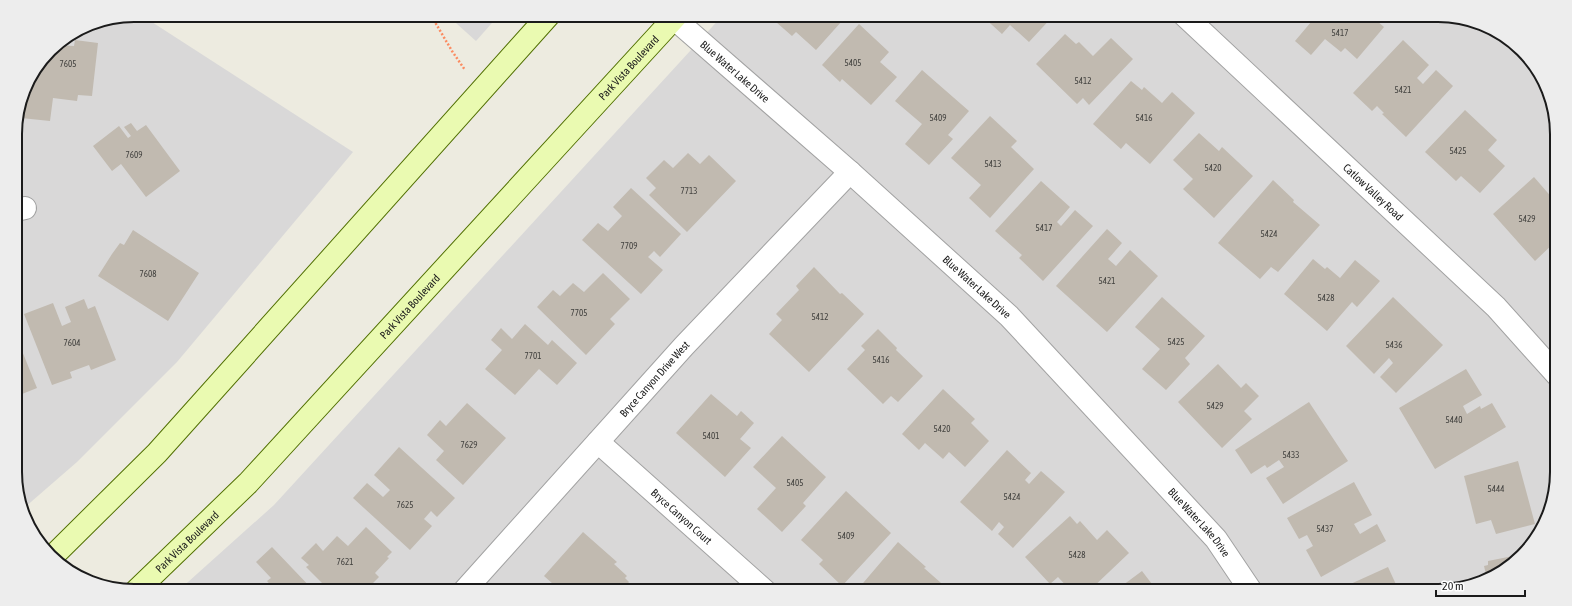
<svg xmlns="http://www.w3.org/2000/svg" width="1572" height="606" font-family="'Asap Condensed',sans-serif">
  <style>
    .residential { fill: #d9d8d8 }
    .building { fill: #c1bab0 }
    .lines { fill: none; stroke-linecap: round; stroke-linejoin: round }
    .street-casing { stroke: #a2a2a2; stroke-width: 24 }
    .secondary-casing { stroke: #527003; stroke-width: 24 }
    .path { stroke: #fb8c62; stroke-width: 2.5; stroke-dasharray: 2 2; stroke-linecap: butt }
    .street { stroke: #fff; stroke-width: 22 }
    .secondary { stroke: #eafab1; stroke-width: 22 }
    .labels { text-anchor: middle; stroke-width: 3; stroke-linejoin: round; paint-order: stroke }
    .number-label { font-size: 9px; fill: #444340 }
    .street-label { font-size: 11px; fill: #1b1b1b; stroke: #fff }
    .rim { fill: none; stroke: #1b1b1b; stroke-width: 2 }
  </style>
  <rect width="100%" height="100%" fill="#edebe0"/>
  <g class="residential">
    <path d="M134 15H141L353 152 177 362 77 462 24 508 17 495 15 126 27 81 56 45 89 24Z"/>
    <path d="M447 15H499L476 41Z"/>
    <path d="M723 15H1438L1476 21 1528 56 1545 82 1556 119 1557 472 1551 510 1532 544 1510 566 1476 585 1445 591H178L274 505Z"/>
  </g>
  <g class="building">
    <path d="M768 15H835L842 21 816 50 796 32 792 36Z"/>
    <path d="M981 15H1054L1029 42 1010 25 1002 34Z"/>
    <path d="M1317 15H1370L1384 27 1357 59 1345 48 1341 52 1325 39 1311 55 1295 41Z"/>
    <path d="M859 24 889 52 880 62 897 77 871 105 842 79 840 82 822 65Z"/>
    <path d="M1065 34 1076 44 1079 42 1093 56 1111 38 1133 59 1089 105 1083 98 1077 104 1036 64Z"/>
    <path d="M75 40 98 43 92 96 78 95 77 101 53 98 50 121 21 118 23 97 27 81 56 45 74 46Z"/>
    <path d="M1403 40 1429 65 1417 78 1423 84 1436 70 1453 86 1406 137 1382 114 1384 113 1377 106 1372 111 1353 93Z"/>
    <path d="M922 70 969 111 948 135 953 139 929 165 905 144 922 124 895 101Z"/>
    <path d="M1131 81 1142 90 1144 87 1162 103 1172 92 1195 113 1150 164 1126 143 1121 149 1093 124Z"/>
    <path d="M1465 110 1497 140 1488 150 1505 166 1480 193 1461 176 1456 181 1425 152Z"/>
    <path d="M990 116 1017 141 1011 147 1034 169 990 218 969 198 981 185 951 158Z"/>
    <path d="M131 123 137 131 146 125 180 171 146 197 121 164 112 171 93 146 119 126 128 138 131 136 124 127Z"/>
    <path d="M1199 133 1219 151 1222 147 1253 176 1214 218 1183 189 1193 179 1173 160Z"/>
    <path d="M688 153 700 164 709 155 736 181 687 232 649 195 656 188 646 178 664 160 673 168Z"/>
    <path d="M1534 177 1554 200 1556 198V241L1535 261 1493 214Z"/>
    <path d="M1273 180 1294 200 1293 202 1320 225 1278 272 1271 267 1260 279 1218 243Z"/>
    <path d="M1041 181 1070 207 1057 222 1061 226 1075 210 1093 226 1043 281 1019 258 1022 255 995 231Z"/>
    <path d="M631 188 681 234 660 257 654 251 648 257 663 270 641 294 582 240 598 223 608 231 622 216 613 207Z"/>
    <path d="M1107 229 1122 243 1108 259 1116 266 1130 250 1158 276 1107 332 1056 286Z"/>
    <path d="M133 230 199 273 168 321 98 276 112 254 120 243 124 245Z"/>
    <path d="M1313 259 1325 269 1327 267 1340 278 1355 260 1380 281 1357 307 1352 302 1327 331 1284 294Z"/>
    <path d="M814 267 840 294 842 293 864 314 809 372 769 334 782 320 776 314 799 290 796 286Z"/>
    <path d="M603 273 630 299 610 319 615 324 586 355 537 307 553 290 560 296 573 283 584 292Z"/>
    <path d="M1162 297 1205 336 1185 358 1190 364 1166 390 1142 369 1160 349 1135 327Z"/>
    <path d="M1393 297 1443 345 1396 393 1380 377 1393 363 1389 358 1374 374 1346 346Z"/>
    <path d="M84 299 88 309 95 306 116 360 91 370 89 365 70 372 72 378 52 385 24 314 53 303 62 326 71 322 65 307Z"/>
    <path d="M525 324 548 345 552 340 577 363 557 385 539 369 515 395 485 369 502 350 491 340 501 328 512 339Z"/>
    <path d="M878 329 897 348 896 350 923 376 898 402 891 396 883 404 847 369 865 350 861 346Z"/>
    <path d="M16 336 37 388 17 396Z"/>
    <path d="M1218 364 1241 388 1246 383 1259 396 1244 411 1252 419 1222 448 1178 402Z"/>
    <path d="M1466 369 1482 395 1463 406 1467 414 1480 406 1481 409 1492 403 1506 427 1435 469 1399 408Z"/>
    <path d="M943 389 975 419 971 423 989 441 965 467 949 452 943 459 925 443 919 450 902 434Z"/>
    <path d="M711 394 737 416 741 411 754 423 740 439 751 448 725 477 676 433Z"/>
    <path d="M1309 402 1348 461 1283 504 1266 478 1284 467 1279 460 1267 468 1265 465 1251 474 1235 450Z"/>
    <path d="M467 403 506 438 463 485 436 460 444 451 427 435 440 420 446 426Z"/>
    <path d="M782 436 826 477 803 503 806 506 782 532 757 509 776 488 753 467Z"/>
    <path d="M399 447 455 498 437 517 431 511 424 519 432 526 410 550 353 498 367 483 383 497 390 490 374 475Z"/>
    <path d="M1007 450 1031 473 1025 480 1029 484 1041 471 1065 492 1013 548 998 534 1004 527 999 522 992 531 960 502Z"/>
    <path d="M1518 461 1535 524 1496 534 1491 520 1476 524 1464 476Z"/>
    <path d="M1354 482 1372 515 1354 524 1360 534 1377 524 1386 541 1321 577 1306 550 1313 546 1307 535 1299 539 1287 518Z"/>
    <path d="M846 491 891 533 842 586 819 564 823 560 801 540Z"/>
    <path d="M1070 516 1077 524 1080 521 1097 540 1107 530 1129 553 1089 591H1071L1058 577 1050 584 1025 557Z"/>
    <path d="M366 527 392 552 387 557 389 558 375 573 379 577 365 591H330L306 567 309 565 301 558 316 543 323 551 337 536 348 546Z"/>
    <path d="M583 532 617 562 614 564 627 576 625 578 629 582 622 591H561L544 576Z"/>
    <path d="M898 542 926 567 924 568 949 590 947 591H860L858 589Z"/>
    <path d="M272 547 314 591H274L275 590 267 581 271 578 256 562Z"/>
    <path d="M1523 554 1510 566 1487 579 1484 566 1488 565V561Z"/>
    <path d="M1388 567 1399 591H1335Z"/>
    <path d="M1142 571 1155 588 1154 589 1155 591H1115Z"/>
  </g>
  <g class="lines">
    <g class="street-casing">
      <g id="street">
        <path id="s1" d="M670 15 850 172 1009 316 1216 539 1251 591"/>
        <path id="s2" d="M1184 15 1496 307 1557 375"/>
        <path d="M16 210 25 208"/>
        <path id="s3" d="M598 442 765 591"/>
        <path id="s4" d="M464 591 684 346 850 172"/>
      </g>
    </g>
    <g class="secondary-casing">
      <g id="secondary">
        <path d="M53 556 157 453 549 15"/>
        <path id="s5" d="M136 591 248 483 677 15"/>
      </g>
    </g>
    <path class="path" d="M364 15 373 19 414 16 432 17 452 51 465 70"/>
    <use href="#street" class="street"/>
    <use href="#secondary" class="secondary"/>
  </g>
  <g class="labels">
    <g class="number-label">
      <text x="1340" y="36">5417</text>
      <text x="853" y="66">5405</text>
      <text x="68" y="67">7605</text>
      <text x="1083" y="84">5412</text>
      <text x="1403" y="93">5421</text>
      <text x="938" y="121">5409</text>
      <text x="1144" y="121">5416</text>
      <text x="1458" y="154">5425</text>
      <text x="134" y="158">7609</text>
      <text x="993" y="167">5413</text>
      <text x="1213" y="171">5420</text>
      <text x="689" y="194">7713</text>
      <text x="1527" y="222">5429</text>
      <text x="1044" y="231">5417</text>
      <text x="1269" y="237">5424</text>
      <text x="629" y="249">7709</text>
      <text x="148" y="277">7608</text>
      <text x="1107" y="284">5421</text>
      <text x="1326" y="301">5428</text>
      <text x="579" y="316">7705</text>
      <text x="820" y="320">5412</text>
      <text x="1176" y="345">5425</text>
      <text x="72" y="346">7604</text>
      <text x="1394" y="348">5436</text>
      <text x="533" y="359">7701</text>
      <text x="881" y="363">5416</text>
      <text x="1215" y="409">5429</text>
      <text x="1454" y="423">5440</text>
      <text x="942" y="432">5420</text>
      <text x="711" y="439">5401</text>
      <text x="469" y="448">7629</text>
      <text x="1291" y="458">5433</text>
      <text x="795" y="486">5405</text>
      <text x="1496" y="492">5444</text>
      <text x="1012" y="500">5424</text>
      <text x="405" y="508">7625</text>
      <text x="1325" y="532">5437</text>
      <text x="846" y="539">5409</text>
      <text x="1077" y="558">5428</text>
      <text x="345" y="565">7621</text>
    </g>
    <g class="street-label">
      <text dy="4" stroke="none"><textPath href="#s5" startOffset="719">Park Vista Boulevard</textPath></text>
      <text dy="4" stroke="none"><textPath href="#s1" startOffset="86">Blue Water Lake Drive</textPath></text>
      <text dy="4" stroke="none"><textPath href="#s2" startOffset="259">Catlow Valley Road</textPath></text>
      <text dy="4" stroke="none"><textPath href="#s1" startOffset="410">Blue Water Lake Drive</textPath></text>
      <text dy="4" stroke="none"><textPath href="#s5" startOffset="395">Park Vista Boulevard</textPath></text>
      <text dy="4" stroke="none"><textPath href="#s4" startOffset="285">Bryce Canyon Drive West</textPath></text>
      <text dy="4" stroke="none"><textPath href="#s3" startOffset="112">Bryce Canyon Court</textPath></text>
      <text dy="4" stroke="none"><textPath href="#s1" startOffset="734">Blue Water Lake Drive</textPath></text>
      <text dy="4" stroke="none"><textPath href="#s5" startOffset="71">Park Vista Boulevard</textPath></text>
    </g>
  </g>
  <path d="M0 0H1572V606H0ZM134 22H1438A112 112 0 0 1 1550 134V472A112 112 0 0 1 1438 584H134A112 112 0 0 1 22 472V134A112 112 0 0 1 134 22Z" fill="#ededed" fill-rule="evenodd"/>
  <path class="rim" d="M134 22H1438A112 112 0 0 1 1550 134V472A112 112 0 0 1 1438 584H134A112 112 0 0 1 22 472V134A112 112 0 0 1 134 22Z"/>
  <path d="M1436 590v6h89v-6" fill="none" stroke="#1b1b1b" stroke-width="2"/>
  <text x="1442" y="590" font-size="12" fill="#1b1b1b" stroke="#ffffff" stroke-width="3" paint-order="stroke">20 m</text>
</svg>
